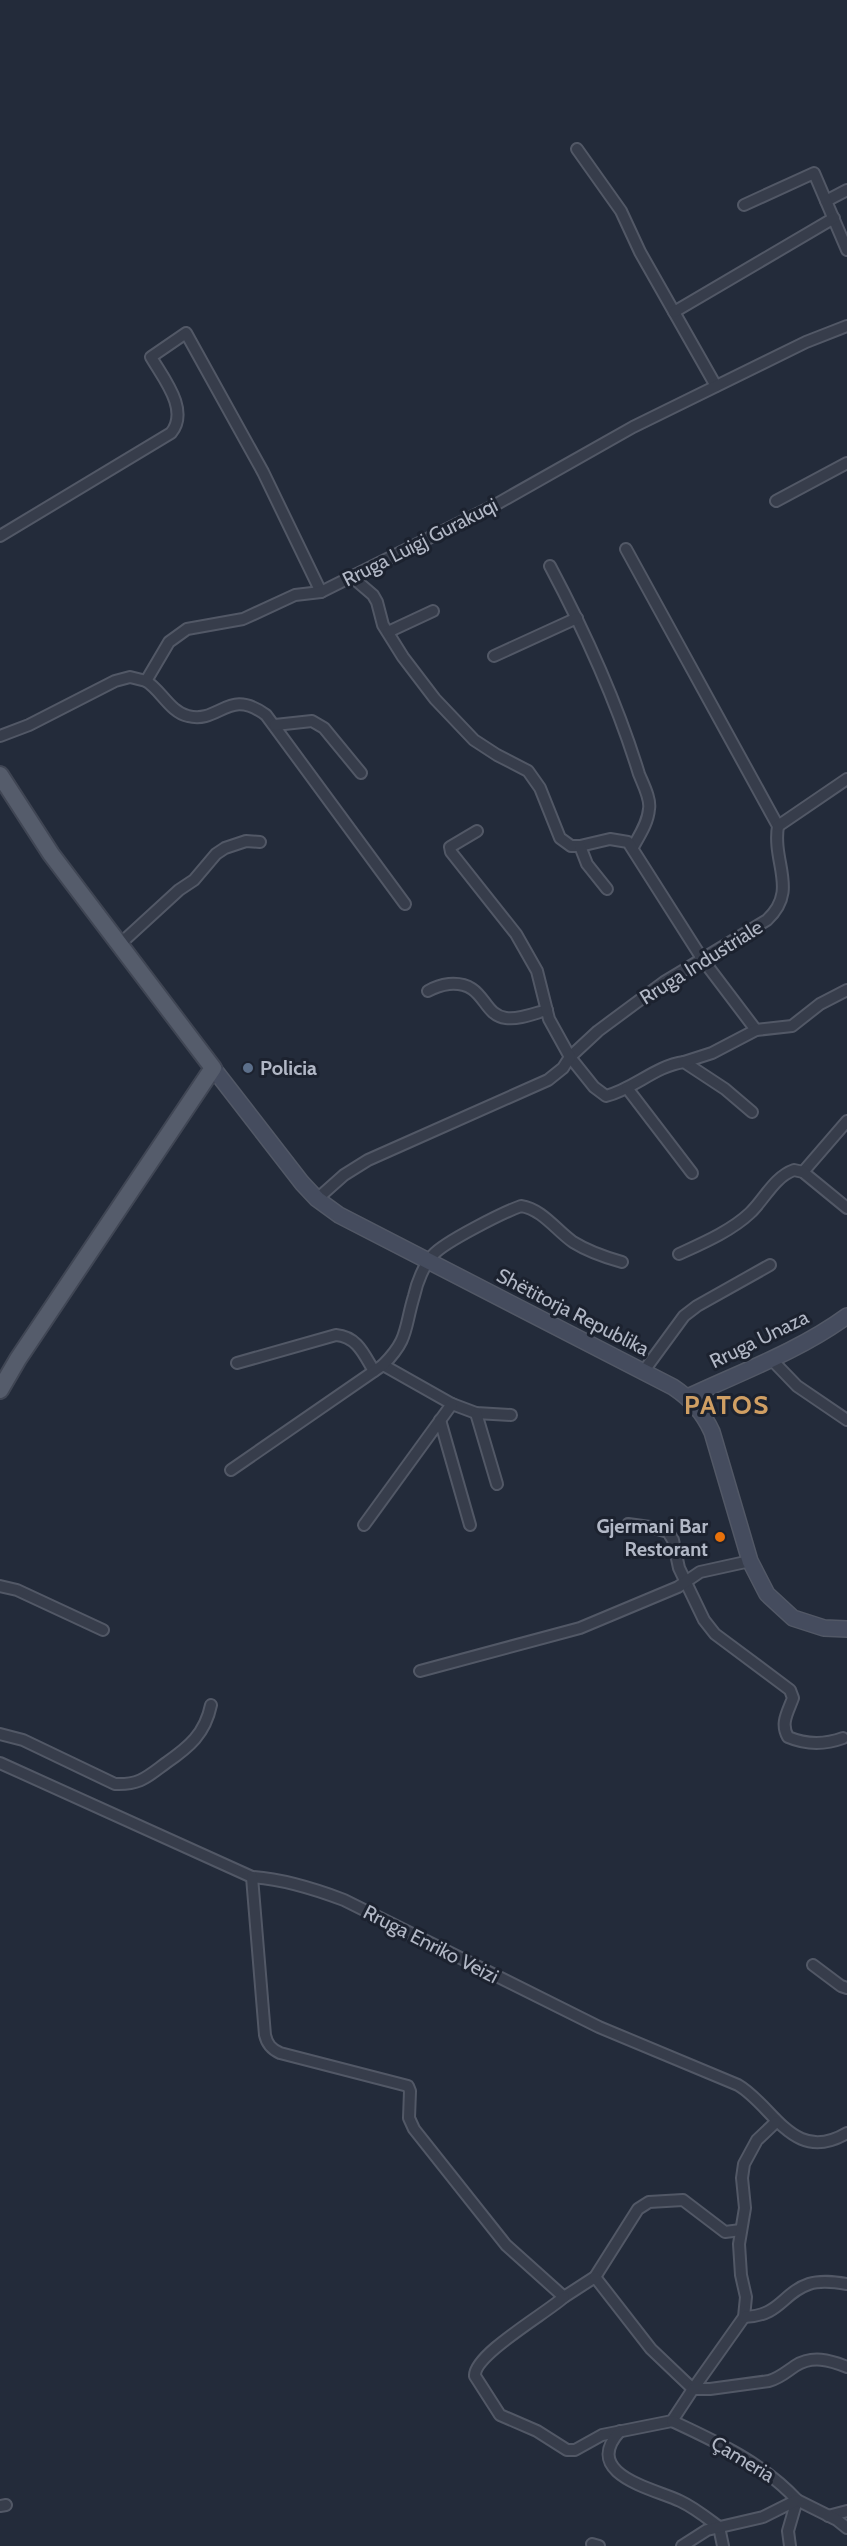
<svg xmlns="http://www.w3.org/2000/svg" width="847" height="2546" font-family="Cabin,sans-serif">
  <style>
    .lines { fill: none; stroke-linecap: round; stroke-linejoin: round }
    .street-casing { stroke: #525866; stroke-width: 14 }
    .secondary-casing { stroke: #525866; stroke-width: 18 }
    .primary-casing { stroke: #404654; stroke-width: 20 }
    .street { stroke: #373d4b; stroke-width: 10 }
    .secondary { stroke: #454c5e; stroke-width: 15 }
    .primary { stroke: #555c6b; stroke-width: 16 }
    .service-dot { fill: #5c6f8a; stroke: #1c222f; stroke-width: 2 }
    .food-dot { fill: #e8710a; stroke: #1c222f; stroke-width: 2 }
    .labels { text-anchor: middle; stroke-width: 6; stroke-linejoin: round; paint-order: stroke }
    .street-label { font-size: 20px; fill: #b2b8c6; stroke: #1c222f }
    .poi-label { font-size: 20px; font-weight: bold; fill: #b2b8c6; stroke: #1c222f; text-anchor: start }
    .district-label { font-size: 26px; font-weight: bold; letter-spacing: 1.5px; fill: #d09f63; stroke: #1c222f }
  </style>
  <rect width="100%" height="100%" fill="#232b3a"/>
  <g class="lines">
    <g class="street-casing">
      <g id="street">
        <path d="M577 149 621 211 640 252 716 386"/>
        <path d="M826 201 847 190"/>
        <path d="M744 205 814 173 847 250"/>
        <path d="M674 312 834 218"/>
        <path d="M776 501 847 463"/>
        <path d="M0 536 171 433C190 410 163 378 151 357L186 333 263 472 321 592"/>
        <path d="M626 549 778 826C772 864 799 890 767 920L664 982 598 1031 570 1057 594 1087 606 1096C634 1089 655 1066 684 1062L725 1089 752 1112"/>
        <path d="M550 566C585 632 617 702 639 774 643 784 651 799 649 809 648 823 639 836 633 847"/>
        <path d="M352 577 373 595 377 602 383 625 403 657 435 699 474 740 497 755 528 771 540 788 560 838 571 846H580L610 839 628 842 703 960 756 1030"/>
        <path d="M388 632 433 611"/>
        <path d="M494 656 577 618"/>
        <path d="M146 681C161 690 170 712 188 716 220 724 228 687 266 715L405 904"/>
        <path d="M275 725 312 721 324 728 361 773"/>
        <path d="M0 736 29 725 115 681 130 677 146 681 169 642 187 629 243 619 295 595 321 592 495 505 633 427 806 342 847 326"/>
        <path d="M778 826 847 779"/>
        <path d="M580 846 587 864 607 889"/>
        <path d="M119 945 179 890 194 880 216 854 225 848 246 841 260 842"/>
        <path d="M428 991C435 987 441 985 449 984 486 981 481 1015 506 1018 519 1020 535 1013 547 1010"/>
        <path d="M684 1062 712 1053 756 1030 792 1026 820 1004 847 990"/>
        <path d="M627 1088 692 1173"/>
        <path d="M803 1172 847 1121"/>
        <path d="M317 1199 344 1175 368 1160 548 1080 563 1068 570 1057 549 1019 537 971 516 934 451 852 450 847 477 831"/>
        <path d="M679 1254C703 1243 731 1231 750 1213 764 1200 774 1177 794 1170L803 1172 847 1208"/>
        <path d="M771 1359 797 1386 847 1420"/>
        <path d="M237 1363 336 1335C358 1337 364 1355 374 1371"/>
        <path d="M383 1365 452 1404 476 1413 511 1415"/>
        <path d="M643 1372 684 1316 697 1306 770 1265"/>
        <path d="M476 1413 497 1484"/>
        <path d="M440 1420 470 1525"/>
        <path d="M231 1470 383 1365C409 1339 404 1329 414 1296 417 1282 424 1265 433 1255 444 1242 504 1212 521 1206 542 1209 557 1231 573 1242 589 1252 604 1257 622 1262"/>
        <path d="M628 1524 650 1527 668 1532 673 1540 679 1568 704 1620 715 1634 790 1690 793 1698C788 1712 780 1723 788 1737 807 1745 824 1745 843 1738"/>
        <path d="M364 1525 452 1404"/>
        <path d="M0 1586 17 1590 103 1630"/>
        <path d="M420 1671 580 1628 678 1587 700 1572 750 1561"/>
        <path d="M0 1734 23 1740 115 1784C140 1785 147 1777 166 1763 189 1747 205 1734 211 1705"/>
        <path d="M0 1763 252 1877C284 1879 315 1889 344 1900L599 2027 738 2085C774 2106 793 2165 847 2133"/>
        <path d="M252 1877 265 2035C267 2044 271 2049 280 2053L408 2086 410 2091 409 2118 414 2129 506 2245 564 2297 595 2277 638 2209 649 2202 683 2200 725 2232 741 2230"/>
        <path d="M813 1965 841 1986 847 1988"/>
        <path d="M595 2277 651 2349 693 2389 744 2317 746 2297 741 2275 739 2244 745 2208 742 2178 744 2164 757 2140 776 2122"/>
        <path d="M564 2297C548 2312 473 2355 475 2376L500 2415 537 2431 567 2450H575L602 2435 672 2421"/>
        <path d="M744 2317C781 2316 782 2293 809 2284 821 2280 835 2282 847 2284"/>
        <path d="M672 2421 693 2389H710L769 2381C780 2378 786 2372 795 2366 812 2355 830 2360 847 2367"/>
        <path d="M672 2421C717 2442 763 2463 797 2500L788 2531 790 2546"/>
        <path d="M620 2431C581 2474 652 2488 680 2501 695 2508 707 2518 719 2527L723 2546"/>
        <path d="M0 2506 6 2505"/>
        <path d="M828 2516 847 2511"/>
        <path d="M592 2544 599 2546"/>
        <path d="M682 2546 707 2530 763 2517 797 2500 837 2520 847 2528"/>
      </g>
    </g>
    <g class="secondary-casing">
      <g id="secondary">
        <path d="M213 1068 302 1183 317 1199 339 1215 673 1387C691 1399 703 1412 712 1432L750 1561 767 1594 793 1618 824 1628 847 1629"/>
        <path d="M688 1397C741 1372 799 1351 847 1316"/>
      </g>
    </g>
    <g class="primary-casing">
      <path id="primary" d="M0 775 51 854 213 1068 18 1359 0 1390"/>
    </g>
    <use href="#street" class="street"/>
    <use href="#secondary" class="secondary"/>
    <use href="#primary" class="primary"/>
  </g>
  <circle class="service-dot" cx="248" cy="1068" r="6"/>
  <circle class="food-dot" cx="720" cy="1537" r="6"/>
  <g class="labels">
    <g class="street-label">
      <text transform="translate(420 542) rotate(-27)" y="7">Rruga Luigj Gurakuqi</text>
      <text transform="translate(701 962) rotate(-32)" y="7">Rruga Industriale</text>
      <text transform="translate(573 1312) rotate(27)" y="7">Shëtitorja Republika</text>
      <text transform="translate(759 1339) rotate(-26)" y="7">Rruga Unaza</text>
      <text transform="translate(431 1944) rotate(27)" y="7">Rruga Enriko Veizi</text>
      <text transform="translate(743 2459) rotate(31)" y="7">Çameria</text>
    </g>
    <g class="poi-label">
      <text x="260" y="1075">Policia</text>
      <text x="708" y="1533" text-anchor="end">Gjermani Bar<tspan x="708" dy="23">Restorant</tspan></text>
    </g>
    <g class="district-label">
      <text x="727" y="1414">PATOS</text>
    </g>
  </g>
</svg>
